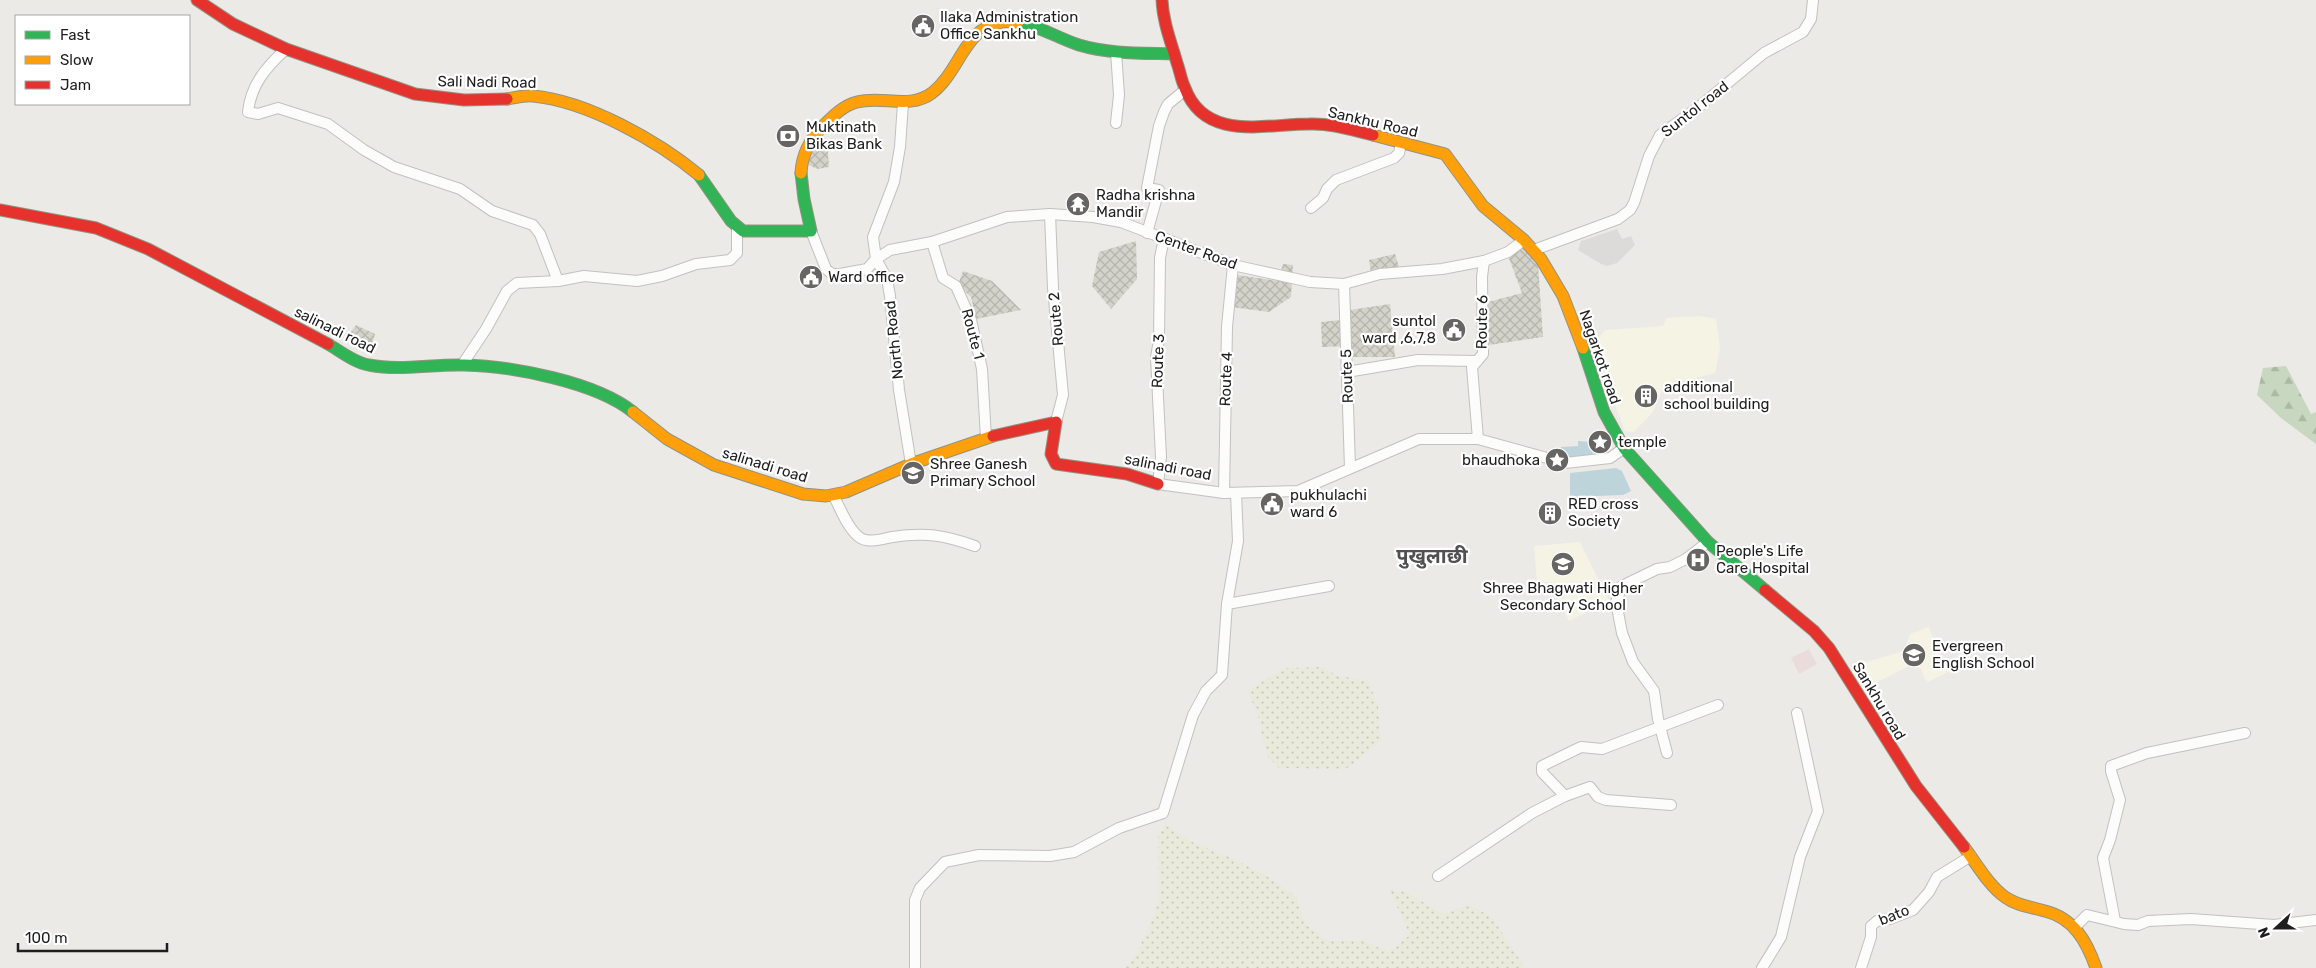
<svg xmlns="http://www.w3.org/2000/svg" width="2316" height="968" font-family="Rubik,'Noto Sans Devanagari',sans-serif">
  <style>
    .commercial { fill: #e9dcda }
    .education { fill: #f4f3e4 }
    .construction { fill: url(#construction-cross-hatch) }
    .farmland { fill: url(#farmland-dots) }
    .forest { fill: url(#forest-firs) }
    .parking { fill: #dcdbda }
    .water { fill: #bed4db }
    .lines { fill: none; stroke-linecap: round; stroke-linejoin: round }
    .street-casing { stroke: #c2c1bf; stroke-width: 12 }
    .fast-casing { stroke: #929381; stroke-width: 13 }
    .slow-casing { stroke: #929381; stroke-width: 13 }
    .jam-casing { stroke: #929381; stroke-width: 13 }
    .street { stroke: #fcfcfb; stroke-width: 10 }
    .fast { stroke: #30b455; stroke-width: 11 }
    .slow { stroke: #ff9f0a; stroke-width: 11 }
    .jam { stroke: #e5322d; stroke-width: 11 }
    .labels { text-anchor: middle; stroke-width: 4.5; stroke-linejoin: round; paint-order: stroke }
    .poi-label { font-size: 15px; fill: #1e1e1e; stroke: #fff; text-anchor: start }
    .street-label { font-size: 15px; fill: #1e1e1e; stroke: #fff }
    .district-label { font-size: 20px; font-weight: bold; fill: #515151; stroke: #fff }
  </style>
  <defs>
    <pattern id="construction-cross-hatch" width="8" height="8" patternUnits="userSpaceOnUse" patternTransform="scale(1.25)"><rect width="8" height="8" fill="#d4d3ca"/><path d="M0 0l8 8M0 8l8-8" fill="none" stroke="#b6b5ad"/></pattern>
    <pattern id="farmland-dots" width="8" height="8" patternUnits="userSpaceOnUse" patternTransform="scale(1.25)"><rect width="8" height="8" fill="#eaeadc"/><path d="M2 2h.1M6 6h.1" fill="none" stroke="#c8c8bc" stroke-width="1.8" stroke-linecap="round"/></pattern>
    <pattern id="forest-firs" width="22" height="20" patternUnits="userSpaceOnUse" patternTransform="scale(1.25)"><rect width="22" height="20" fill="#c8d7bf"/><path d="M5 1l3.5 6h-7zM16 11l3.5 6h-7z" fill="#abb8a4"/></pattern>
  </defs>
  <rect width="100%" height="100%" fill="#eceae7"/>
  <path class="commercial" d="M1809 649 1817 664 1799 674 1791 658Z"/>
  <g class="education">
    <path d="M1699 316 1716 319 1720 348 1715 373 1664 386 1653 412 1634 432 1625 431 1592 346 1605 330 1663 326 1666 318Z"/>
    <path d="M1580 542 1609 601 1569 621 1553 589 1552 582 1537 583 1534 546Z"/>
    <path d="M1929 627 1941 662 1951 659 1955 665 1950 671 1928 682 1924 678 1921 669 1911 665 1866 688 1856 665 1904 651 1910 634Z"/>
  </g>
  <g class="construction">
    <path d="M823 136 827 140 829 167 817 169 809 165V161L818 139Z"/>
    <path d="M1136 241 1137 279 1111 309 1092 286 1099 252Z"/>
    <path d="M1523 245 1538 264 1543 337 1489 345 1488 302 1522 293 1507 253Z"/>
    <path d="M1395 254 1401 273 1372 280 1369 260Z"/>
    <path d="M1283 264 1293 265 1291 297 1269 312 1231 307 1237 275 1278 281Z"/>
    <path d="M963 271 992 281 1021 310 976 319 971 297 958 285Z"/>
    <path d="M1390 304 1395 357H1349L1348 346 1322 347 1321 322 1350 319V310Z"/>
    <path d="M356 325 375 334 370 351 345 340Z"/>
  </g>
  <g class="farmland">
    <path d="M1324 667 1337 676 1368 680 1378 706 1381 742 1346 769 1279 768 1267 756 1257 712 1247 691 1285 668Z"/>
    <path d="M1165 825 1194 843 1232 858 1265 875 1296 896 1305 924 1329 941 1362 940 1388 952 1410 935 1389 889 1406 892 1443 914 1469 905 1492 917 1525 968H1124L1132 960 1148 930 1159 900 1158 836Z"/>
  </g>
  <path class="forest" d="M2286 366 2311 414 2316 412V444L2281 418 2257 395 2263 368Z"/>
  <path class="parking" d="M1617 229 1622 239 1631 236 1635 245 1617 263 1607 266 1601 264 1578 250 1581 241Z"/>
  <g class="water">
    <path d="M1578 441 1591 442 1593 455 1561 459V447L1578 446Z"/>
    <path d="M1616 468 1622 471 1631 491 1623 495 1570 497V473Z"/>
  </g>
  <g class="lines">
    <g class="street-casing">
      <g id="street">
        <path d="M286 49C266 67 251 85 248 112L258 114 278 108 328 124 364 150 394 167 460 189 492 211 533 225 540 234 558 281"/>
        <path d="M1116 52 1119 95 1116 123"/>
        <path d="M903 103 900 147 894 182 873 237 876 259 887 279 890 296 899 390 911 464"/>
        <path d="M1311 208 1323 198 1327 189 1336 180 1394 158 1399 153 1401 143"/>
        <path d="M1050 214 1053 288 1063 395 1056 422"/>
        <path d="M811 231 826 269 832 274H840L867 269 876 259 890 250 932 242 1007 217 1050 214 1093 217 1121 222 1233 265 1310 282 1344 284 1380 274 1442 269 1484 261 1508 252 1524 240"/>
        <path d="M1147 233 1159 190 1147 188 1159 126 1164 112 1168 104 1185 90"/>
        <path d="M1164 238 1160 258 1159 340 1156 357 1161 457 1158 484 1224 493 1298 491 1419 439H1478L1565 463 1610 458 1624 448"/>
        <path d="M932 242 943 278 956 286 971 320 982 369 986 438"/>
        <path d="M1534 250 1618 219 1630 210 1634 203 1649 156 1660 135 1700 106 1764 53 1803 32 1811 19 1813 0"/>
        <path d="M1344 284 1350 468"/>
        <path d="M462 365 486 329 507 291 517 283 558 281 584 276 637 281 662 276 696 264 730 260 737 253V227"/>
        <path d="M1347 372 1418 360 1477 361"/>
        <path d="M1478 439 1472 367 1483 354 1482 277 1484 261"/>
        <path d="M1224 493 1227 327 1233 265"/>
        <path d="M833 495C840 507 847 528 859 537 868 544 882 539 892 537 925 532 944 535 975 546"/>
        <path d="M1227 604 1329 586"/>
        <path d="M1667 753 1658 719 1654 691 1633 662 1622 633 1616 602 1622 586 1657 569 1670 567 1686 559 1708 542"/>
        <path d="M1671 805 1606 800 1598 797 1590 787 1565 796 1542 772V766L1581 747 1602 749 1718 705"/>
        <path d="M1438 876 1532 813 1565 796"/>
        <path d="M2115 921 2103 858 2110 840 2120 800 2111 771V766L2147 753 2245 733"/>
        <path d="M2075 927 2087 915 2124 924 2138 925 2148 921 2191 919 2274 925 2316 920"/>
        <path d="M915 968V900L920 888 945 862 979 855 1050 856 1074 852 1119 828 1163 813 1193 715 1206 691 1222 675 1227 604 1238 541 1236 493"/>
        <path d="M1762 968 1781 937 1800 857 1818 811 1797 713"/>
        <path d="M1861 968 1871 937V926L1877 921 1890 919 1913 910 1929 892 1937 877 1971 856"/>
      </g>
    </g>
    <g class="fast-casing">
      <g id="fast">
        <path d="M1018 22C1039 26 1058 38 1079 45 1109 54 1142 53 1174 54"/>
        <path d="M699 175 731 221 743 231H811L804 199 801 173"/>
        <path d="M328 344C340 351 355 363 369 365 400 371 432 364 464 365 512 366 596 382 633 412"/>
        <path d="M1583 348 1604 412 1624 448 1708 542 1765 590"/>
      </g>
    </g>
    <g class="slow-casing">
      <g id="slow">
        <path d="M507 99C515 98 525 95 533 96 587 101 658 141 699 175"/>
        <path d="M1373 135 1445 154 1483 206 1524 240 1541 259 1563 296 1583 348"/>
        <path d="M801 173C802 154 810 139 823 126 833 116 844 105 857 102 882 95 909 110 932 93 964 68 965 16 1018 22"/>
        <path d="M633 412 667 439 714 465 803 494 826 496 846 492 911 464 993 436"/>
        <path d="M1964 847C1976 863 1989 886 2005 897 2017 906 2032 907 2045 911 2074 918 2087 942 2096 968"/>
      </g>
    </g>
    <g class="jam-casing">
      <g id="jam">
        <path d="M197 0 233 24 286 49 415 94 464 100 507 99"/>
        <path d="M1162 0C1163 22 1171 42 1177 63 1180 71 1181 80 1185 88 1205 142 1266 124 1309 124 1331 123 1352 130 1373 135"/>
        <path d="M0 210 96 228 148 249 328 344"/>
        <path d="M993 436 1056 422 1051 454 1056 464 1127 474 1158 484"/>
        <path d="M1765 590 1814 631 1829 648 1916 786 1964 847"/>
      </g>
    </g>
    <use href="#street" class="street"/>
    <use href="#fast" class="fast"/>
    <use href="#slow" class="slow"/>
    <use href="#jam" class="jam"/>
  </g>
  <defs>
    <g id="civic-disc" transform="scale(1.25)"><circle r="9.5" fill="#666564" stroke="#fff"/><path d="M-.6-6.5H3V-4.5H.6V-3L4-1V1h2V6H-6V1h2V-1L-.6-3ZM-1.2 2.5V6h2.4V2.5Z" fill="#fff"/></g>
    <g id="bank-disc" transform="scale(1.25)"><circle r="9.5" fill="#666564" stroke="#fff"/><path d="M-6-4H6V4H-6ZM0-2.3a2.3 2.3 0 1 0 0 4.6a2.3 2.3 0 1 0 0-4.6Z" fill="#fff"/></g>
    <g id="temple-disc" transform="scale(1.25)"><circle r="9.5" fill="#666564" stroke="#fff"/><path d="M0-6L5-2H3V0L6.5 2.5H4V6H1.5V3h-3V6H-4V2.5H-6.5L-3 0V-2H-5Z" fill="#fff"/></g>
    <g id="building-disc" transform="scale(1.25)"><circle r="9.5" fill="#666564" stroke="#fff"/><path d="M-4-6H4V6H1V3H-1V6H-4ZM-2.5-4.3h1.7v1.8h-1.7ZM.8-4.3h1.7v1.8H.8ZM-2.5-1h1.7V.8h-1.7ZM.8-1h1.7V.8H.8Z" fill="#fff"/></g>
    <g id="sight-disc" transform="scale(1.25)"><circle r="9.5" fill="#666564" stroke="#fff"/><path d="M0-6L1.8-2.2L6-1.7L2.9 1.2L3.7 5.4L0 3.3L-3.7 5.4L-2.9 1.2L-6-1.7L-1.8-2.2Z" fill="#fff"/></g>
    <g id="school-disc" transform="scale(1.25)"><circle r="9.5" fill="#666564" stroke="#fff"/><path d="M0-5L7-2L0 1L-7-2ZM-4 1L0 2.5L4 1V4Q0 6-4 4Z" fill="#fff"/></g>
    <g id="hospital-disc" transform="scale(1.25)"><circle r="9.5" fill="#666564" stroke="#fff"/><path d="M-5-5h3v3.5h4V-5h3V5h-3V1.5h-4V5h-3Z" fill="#fff"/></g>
  </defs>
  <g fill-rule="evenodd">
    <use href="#civic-disc" x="923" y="26"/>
    <use href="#bank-disc" x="788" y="136"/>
    <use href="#temple-disc" x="1078" y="204"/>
    <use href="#civic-disc" x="811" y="277"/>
    <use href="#civic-disc" x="1454" y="330"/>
    <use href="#building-disc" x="1646" y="396"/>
    <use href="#sight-disc" x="1600" y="442"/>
    <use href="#sight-disc" x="1557" y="460"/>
    <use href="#school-disc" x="913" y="473"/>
    <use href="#civic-disc" x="1272" y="504"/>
    <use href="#building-disc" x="1550" y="513"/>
    <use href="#hospital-disc" x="1698" y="560"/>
    <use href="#school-disc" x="1563" y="564"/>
    <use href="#school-disc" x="1914" y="655"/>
  </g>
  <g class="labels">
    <g class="poi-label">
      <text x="940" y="22">Ilaka Administration<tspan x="940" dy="17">Office Sankhu</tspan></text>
      <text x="806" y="132">Muktinath<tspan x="806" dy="17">Bikas Bank</tspan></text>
      <text x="1096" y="200">Radha krishna<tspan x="1096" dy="17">Mandir</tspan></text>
      <text x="828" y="282">Ward office</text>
      <text x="1436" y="326" text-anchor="end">suntol<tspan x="1436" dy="17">ward ,6,7,8</tspan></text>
      <text x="1664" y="392">additional<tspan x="1664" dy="17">school building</tspan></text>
      <text x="1618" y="447">temple</text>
      <text x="1540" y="465" text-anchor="end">bhaudhoka</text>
      <text x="930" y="469">Shree Ganesh<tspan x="930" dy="17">Primary School</tspan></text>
      <text x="1290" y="500">pukhulachi<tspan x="1290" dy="17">ward 6</tspan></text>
      <text x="1568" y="509">RED cross<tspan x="1568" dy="17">Society</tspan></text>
      <text x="1716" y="556">People's Life<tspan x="1716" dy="17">Care Hospital</tspan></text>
      <text x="1563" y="593" text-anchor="middle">Shree Bhagwati Higher<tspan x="1563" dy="17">Secondary School</tspan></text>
      <text x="1932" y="651">Evergreen<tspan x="1932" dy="17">English School</tspan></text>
    </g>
    <g class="street-label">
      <text transform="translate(487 82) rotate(1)" y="5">Sali Nadi Road</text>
      <text transform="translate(1695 109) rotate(-38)" y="5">Suntol road</text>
      <text transform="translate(1373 122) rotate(13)" y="5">Sankhu Road</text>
      <text transform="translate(1196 250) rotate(20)" y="5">Center Road</text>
      <text transform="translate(1056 319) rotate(-95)" y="5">Route 2</text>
      <text transform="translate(1482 322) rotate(-89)" y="5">Route 6</text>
      <text transform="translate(335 330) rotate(26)" y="5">salinadi road</text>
      <text transform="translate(973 334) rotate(75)" y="5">Route 1</text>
      <text transform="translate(894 340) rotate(-96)" y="5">North Road</text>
      <text transform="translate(1600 357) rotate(71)" y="5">Nagarkot road</text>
      <text transform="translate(1158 361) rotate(-88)" y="5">Route 3</text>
      <text transform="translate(1347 376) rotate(-92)" y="5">Route 5</text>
      <text transform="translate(1226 379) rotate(-88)" y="5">Route 4</text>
      <text transform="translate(765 465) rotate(17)" y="5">salinadi road</text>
      <text transform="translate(1168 467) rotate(11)" y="5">salinadi road</text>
      <text transform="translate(1879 701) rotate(59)" y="5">Sankhu road</text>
      <text transform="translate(1894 915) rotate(-22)" y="5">bato</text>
    </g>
    <g class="district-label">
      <text x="1432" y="563">पुखुलाछी</text>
    </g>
  </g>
  <rect x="15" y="15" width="175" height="90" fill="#ffffff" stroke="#a5a5a5"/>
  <rect x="25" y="31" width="25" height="8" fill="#30b455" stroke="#a5a5a5"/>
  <text x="60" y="40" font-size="15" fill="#1e1e1e">Fast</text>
  <rect x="25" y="56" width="25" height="8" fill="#ff9f0a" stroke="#a5a5a5"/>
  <text x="60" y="65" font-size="15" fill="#1e1e1e">Slow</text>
  <rect x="25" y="81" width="25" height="8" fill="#e5322d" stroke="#a5a5a5"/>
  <text x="60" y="90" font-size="15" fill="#1e1e1e">Jam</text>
  <g transform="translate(2276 928) rotate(249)" stroke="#ffffff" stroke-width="4" paint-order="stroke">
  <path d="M0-4L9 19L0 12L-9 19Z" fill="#1e1e1e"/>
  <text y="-8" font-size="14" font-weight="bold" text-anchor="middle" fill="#1e1e1e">N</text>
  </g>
  <path d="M18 943v8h149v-8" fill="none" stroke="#1e1e1e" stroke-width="2.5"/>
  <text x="25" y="943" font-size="15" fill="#1e1e1e" stroke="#ffffff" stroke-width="4" paint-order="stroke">100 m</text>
</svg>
